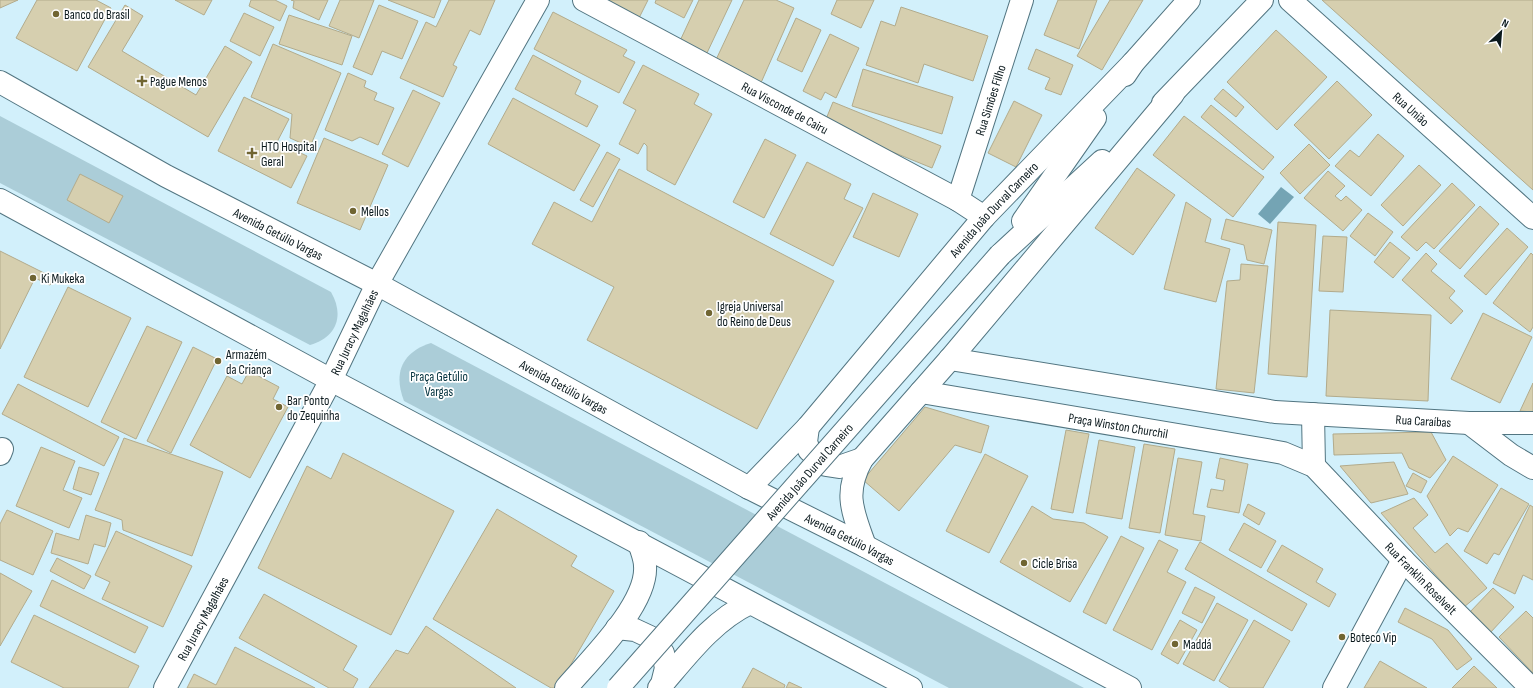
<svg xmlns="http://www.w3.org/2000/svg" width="1533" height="688" font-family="'Sofia Sans Condensed',sans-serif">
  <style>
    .green { fill: #abcdd8 }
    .water { fill: #74a4b4 }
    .building { fill: #d6cfaf; stroke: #b2ab8c }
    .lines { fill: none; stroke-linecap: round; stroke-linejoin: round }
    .street-casing { stroke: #527581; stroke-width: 24 }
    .secondary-casing { stroke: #527581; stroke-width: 24 }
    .primary-casing { stroke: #527581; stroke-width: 24 }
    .street { stroke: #fff; stroke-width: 22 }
    .secondary { stroke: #fff; stroke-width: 22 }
    .primary { stroke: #fff; stroke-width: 22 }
    .primary-bridge-casing { stroke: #527581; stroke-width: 24; stroke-linecap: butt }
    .primary-bridge { stroke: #fff; stroke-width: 22 }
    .poi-dot { fill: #706532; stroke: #fff; stroke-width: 1.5 }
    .labels { text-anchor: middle; stroke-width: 3.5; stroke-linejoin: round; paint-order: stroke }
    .poi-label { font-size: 13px; fill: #0b191d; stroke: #fff; text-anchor: start }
    .street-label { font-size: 13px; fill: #0b191d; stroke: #fff }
    .park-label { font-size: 13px; fill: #01303c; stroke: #fff }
  </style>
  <rect width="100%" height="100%" fill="#d2f0fb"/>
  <g class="green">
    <path d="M0 116 331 292C345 316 336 338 310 345L0 183Z"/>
    <path d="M431 343 1084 688H949L404 401C393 373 402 352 431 343Z"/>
  </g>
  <path class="water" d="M1281 187 1294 197 1270 224 1258 214Z"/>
  <g class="building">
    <path d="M0 0H18L0 8Z"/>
    <path d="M37 0H96L111 8 77 71 16 38Z"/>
    <path d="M175 0H212L204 15Z"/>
    <path d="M251 0H275L287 6 280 21 249 6Z"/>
    <path d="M291 0H328L319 20 293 8 294 1Z"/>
    <path d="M340 0H374L359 38 329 26Z"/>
    <path d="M388 0H441L434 18Z"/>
    <path d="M449 0H495L480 35 470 30 453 65 457 67 443 97 400 78 426 22 436 27Z"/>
    <path d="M604 0H648L639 18Z"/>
    <path d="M656 0H693L684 18 655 3Z"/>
    <path d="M699 0H732L706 55 679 43Z"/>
    <path d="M744 0H776L794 8 760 85 714 64Z"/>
    <path d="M837 0H874L861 28 831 14Z"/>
    <path d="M1058 0H1097L1079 49 1044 35Z"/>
    <path d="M1110 0H1143L1102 70 1077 56Z"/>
    <path d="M1322 0H1533V190Z"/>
    <path d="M125 5 143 16 122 51 196 95 225 46 252 62 208 137 88 67Z"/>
    <path d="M379 5 418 21 402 59 382 51 372 75 353 67Z"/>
    <path d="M901 7 988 36 973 81 924 64 918 83 866 65 881 21 895 26Z"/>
    <path d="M553 12 627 50 623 56 635 62 619 93 534 49Z"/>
    <path d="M244 13 274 27 260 56 230 41Z"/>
    <path d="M289 15 352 36 342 65 279 44Z"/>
    <path d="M796 18 821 30 802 72 777 60Z"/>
    <path d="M1276 30 1327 77 1277 130 1227 82Z"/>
    <path d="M830 34 859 48 836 98 825 92 821 100 803 91Z"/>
    <path d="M273 44 341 73 310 147 290 138 292 114 251 97Z"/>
    <path d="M1036 49 1073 65 1061 95 1045 89 1050 78 1028 69Z"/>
    <path d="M533 55 581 81 575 94 598 106 587 127 515 89Z"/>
    <path d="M643 65 699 94 694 104 712 114 675 185 647 170V146L644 143 638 154 619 144 636 110 623 103Z"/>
    <path d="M863 69 953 97 942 134 852 106Z"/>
    <path d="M348 73 366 81 364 87 377 93 374 100 394 108 378 145 360 137 352 141 325 130Z"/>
    <path d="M1337 81 1372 115 1329 159 1294 125Z"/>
    <path d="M1223 89 1244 107 1236 117 1214 99Z"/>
    <path d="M413 90 440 103 408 167 382 154Z"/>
    <path d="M244 97 289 119 277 142 307 156 291 188 218 151Z"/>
    <path d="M513 98 600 145 574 191 488 144Z"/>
    <path d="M1014 101 1042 115 1016 167 988 153Z"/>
    <path d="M833 102 941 146 932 168 824 124Z"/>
    <path d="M1211 105 1274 157 1263 170 1201 117Z"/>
    <path d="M1184 116 1264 177 1233 217 1153 155Z"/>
    <path d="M1378 134 1404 156 1371 196 1335 166 1350 150 1359 157Z"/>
    <path d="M324 138 388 165 360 230 297 203Z"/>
    <path d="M765 139 796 155 764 218 733 202Z"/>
    <path d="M1309 144 1330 165 1300 194 1280 173Z"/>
    <path d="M607 152 620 159 593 207 580 200Z"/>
    <path d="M807 162 851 184 844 199 863 208 833 266 770 234Z"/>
    <path d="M1419 165 1441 185 1403 226 1381 205Z"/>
    <path d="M1137 168 1175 195 1133 255 1095 228Z"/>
    <path d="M619 169 834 281 757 429 587 340 614 287 532 244 554 202 592 222Z"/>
    <path d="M1328 171 1345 186 1335 196 1341 201 1346 196 1362 210 1343 231 1304 198Z"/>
    <path d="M80 174 123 196 109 223 67 200Z"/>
    <path d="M1452 183 1475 205 1434 249 1426 242 1417 251 1401 237Z"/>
    <path d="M873 193 918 214 899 257 853 237Z"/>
    <path d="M1186 202 1211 219 1205 242 1230 249 1216 302 1164 289Z"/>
    <path d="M1480 206 1499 224 1460 269 1439 251Z"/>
    <path d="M1368 213 1393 232 1375 256 1350 236Z"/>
    <path d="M1226 219 1272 230 1264 264 1247 260 1244 245 1221 239Z"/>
    <path d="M1278 222 1316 225 1307 377 1268 374Z"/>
    <path d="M1507 228 1528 247 1486 295 1464 276Z"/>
    <path d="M1323 236 1347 237 1343 292 1319 291Z"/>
    <path d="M1390 242 1410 258 1393 278 1374 262Z"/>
    <path d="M0 251 54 278 50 285 35 278 0 349Z"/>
    <path d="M1426 253 1437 264 1431 271 1455 291 1449 298 1463 311 1451 324 1402 280Z"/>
    <path d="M1531 253 1533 255V327L1530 332 1493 303Z"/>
    <path d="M1241 264 1268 266 1254 393 1216 389 1227 281 1240 280Z"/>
    <path d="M68 287 131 318 88 407 24 377Z"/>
    <path d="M1330 310 1431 315 1428 401 1326 396Z"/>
    <path d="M1483 313 1532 337 1500 403 1451 379Z"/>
    <path d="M147 326 182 342 136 439 101 422Z"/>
    <path d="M193 347 217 359 171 453 147 441Z"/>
    <path d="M249 371 279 387 273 399 288 407 250 478 190 445 227 376 242 384Z"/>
    <path d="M1533 383V412L1520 411Z"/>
    <path d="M18 384 119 437 104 466 2 414Z"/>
    <path d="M925 407 989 426 981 453 955 445 899 511 863 480Z"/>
    <path d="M1066 430 1089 434 1073 513 1051 509Z"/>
    <path d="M1431 432 1446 460 1430 478 1409 468 1402 453 1334 455 1333 434Z"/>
    <path d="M124 438 223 472 192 556 123 530 122 520 95 510Z"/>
    <path d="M1099 440 1135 447 1122 519 1086 513Z"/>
    <path d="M1144 444 1175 449 1160 533 1129 528Z"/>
    <path d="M41 447 75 461 63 490 82 498 69 528 16 506Z"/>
    <path d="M343 453 454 511 391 635 258 568 307 466 331 479Z"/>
    <path d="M985 454 1028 476 989 553 946 531Z"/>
    <path d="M1453 456 1498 485 1468 532 1458 528 1450 536 1427 496Z"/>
    <path d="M1178 458 1202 462 1193 514 1205 516 1201 541 1165 535Z"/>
    <path d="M1220 458 1248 464 1239 513 1207 507 1211 489 1223 491 1225 480 1216 478Z"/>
    <path d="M1394 462 1408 494 1371 503 1340 466Z"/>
    <path d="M79 467 99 473 91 495 73 489Z"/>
    <path d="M1413 473 1427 481 1421 493 1406 486Z"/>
    <path d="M1501 488 1529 504 1499 555 1494 553 1487 564 1464 551Z"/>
    <path d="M1414 498 1428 515 1413 528 1435 553 1447 543 1487 588 1464 607 1381 513Z"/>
    <path d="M1248 504 1265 513 1259 525 1243 515Z"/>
    <path d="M1530 505 1533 507V580L1523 575 1515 594 1493 583Z"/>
    <path d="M1032 506 1053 519 1084 523 1108 537 1070 602 1000 562Z"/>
    <path d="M497 509 577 556 571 566 614 591 557 688H551L433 619Z"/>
    <path d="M7 510 53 531 33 575 0 560V524Z"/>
    <path d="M86 515 111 523 105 547 94 544 88 564 51 553 56 533 79 540Z"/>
    <path d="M1244 523 1276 541 1261 568 1229 550Z"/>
    <path d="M116 531 192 566 163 627 102 599 110 582 95 575Z"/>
    <path d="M1121 536 1144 548 1106 624 1083 612Z"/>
    <path d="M1159 540 1178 550 1167 572 1186 582 1152 650 1113 630Z"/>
    <path d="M1200 542 1307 604 1292 631 1185 569Z"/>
    <path d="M1282 545 1323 569 1316 582 1336 594 1329 607 1267 571Z"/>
    <path d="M57 558 91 576 84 589 50 571Z"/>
    <path d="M0 573 32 591 0 646Z"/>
    <path d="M52 580 148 627 135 653 40 606Z"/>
    <path d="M1195 587 1215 597 1202 623 1182 613Z"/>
    <path d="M1493 588 1514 607 1490 633 1468 614Z"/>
    <path d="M264 594 357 646 343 670 358 679 353 688H329L239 638Z"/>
    <path d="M1217 603 1248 620 1214 681 1183 664Z"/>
    <path d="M1405 608 1448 630 1472 659 1457 670 1432 639 1398 622Z"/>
    <path d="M1526 611 1533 618V673L1499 637Z"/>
    <path d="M34 615 139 666 128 688H64L11 662Z"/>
    <path d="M1180 620 1197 630 1178 664 1161 654Z"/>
    <path d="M1254 620 1290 641 1263 688H1230L1219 681Z"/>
    <path d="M426 626 516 688H369L396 650 408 654Z"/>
    <path d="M235 647 315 688H187L194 674 216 685Z"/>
    <path d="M1380 661 1427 688H1364Z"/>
    <path d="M1474 666 1497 688H1452Z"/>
    <path d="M753 668 785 685 784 688H742Z"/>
    <path d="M789 682 802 688H786Z"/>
  </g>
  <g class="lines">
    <g class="street-casing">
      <g id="street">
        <path id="s1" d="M584 0 958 200 984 217"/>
        <path id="s2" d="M1290 0 1533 218"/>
        <path id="s3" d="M958 200 1022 0"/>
        <path id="s4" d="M950 359 1275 412 1469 423H1533"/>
        <path id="s5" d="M921 392 1272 451 1283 453 1314 466 1403 560 1531 688"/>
        <path d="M1313 414 1314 466"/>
        <path d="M1469 423 1511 455 1533 468"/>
        <path d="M0 454 2 449"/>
        <path d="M1334 688 1403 560"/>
      </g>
    </g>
    <g class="secondary-casing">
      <g id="secondary">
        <path id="s6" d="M165 688 331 380 377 284 538 0"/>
      </g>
    </g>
    <g class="primary-casing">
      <g id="primary">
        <path d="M1125 75 1133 63 1189 0"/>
        <path id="s7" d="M0 82 166 176 377 284 749 488 865 546 1130 688"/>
        <path d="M1163 103 1262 0"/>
        <path d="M0 200 331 380 911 688"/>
        <path d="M1023 221 1095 118"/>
        <path d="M1000 255 1102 161"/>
        <path d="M808 427 806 442 809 450 826 465 839 467 862 459"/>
        <path id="s8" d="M749 488 808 427 984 217 1133 63"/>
        <path d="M865 546C853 512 843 494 862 459L950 359 1173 94"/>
        <path d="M617 628 635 630 650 637 663 653 666 668 662 684"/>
        <path d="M566 688C590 660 648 604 645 566 645 558 641 550 639 542"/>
        <path d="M659 688C686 657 712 621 750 603"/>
      </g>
    </g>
    <use href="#street" class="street"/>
    <use href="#secondary" class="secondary"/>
    <use href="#primary" class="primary"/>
    <g class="primary-bridge-casing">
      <g id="primary-bridge">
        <path id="s9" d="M618 688 1000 255"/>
      </g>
    </g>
    <use href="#primary-bridge" class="primary-bridge"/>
  </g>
  <g class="poi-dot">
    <circle cx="56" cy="14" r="4"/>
    <path d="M140 75h4v4h4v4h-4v4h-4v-4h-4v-4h4z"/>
    <path d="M250 147h4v4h4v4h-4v4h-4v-4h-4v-4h4z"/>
    <circle cx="353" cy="211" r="4"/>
    <circle cx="33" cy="278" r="4"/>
    <circle cx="709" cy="313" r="4"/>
    <circle cx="218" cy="361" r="4"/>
    <circle cx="279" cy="407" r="4"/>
    <circle cx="1024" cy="563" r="4"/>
    <circle cx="1342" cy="637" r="4"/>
    <circle cx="1175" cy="644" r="4"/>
  </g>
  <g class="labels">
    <g class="poi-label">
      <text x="64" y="19">Banco do Brasil</text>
      <text x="150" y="86">Pague Menos</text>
      <text x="261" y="151">HTO Hospital<tspan x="261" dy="15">Geral</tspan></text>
      <text x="361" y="216">Mellos</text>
      <text x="41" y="283">Ki Mukeka</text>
      <text x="717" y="311">Igreja Universal<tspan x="717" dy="15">do Reino de Deus</tspan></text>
      <text x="226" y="359">Armazém<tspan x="226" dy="15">da Criança</tspan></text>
      <text x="287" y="405">Bar Ponto<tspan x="287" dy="15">do Zequinha</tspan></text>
      <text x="1032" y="568">Cicle Brisa</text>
      <text x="1350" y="642">Boteco Vip</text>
      <text x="1183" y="649">Maddá</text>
    </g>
    <g class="street-label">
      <text dy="5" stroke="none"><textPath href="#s3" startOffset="105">Rua Simões Filho</textPath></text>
      <text dy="5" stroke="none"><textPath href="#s1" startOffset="228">Rua Visconde de Cairu</textPath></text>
      <text dy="5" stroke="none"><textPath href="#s2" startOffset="163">Rua União</textPath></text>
      <text dy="5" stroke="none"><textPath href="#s8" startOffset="371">Avenida João Durval Carneiro</textPath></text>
      <text dy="5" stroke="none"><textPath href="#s7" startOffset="317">Avenida Getúlio Vargas</textPath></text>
      <text dy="5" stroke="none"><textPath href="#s6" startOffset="403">Rua Juracy Magalhães</textPath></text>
      <text dy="5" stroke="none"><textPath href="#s7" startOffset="641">Avenida Getúlio Vargas</textPath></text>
      <text dy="5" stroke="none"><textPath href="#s4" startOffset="478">Rua Caraíbas</textPath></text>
      <text dy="5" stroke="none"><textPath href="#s5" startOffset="200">Praça Winston Churchil</textPath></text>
      <text dy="5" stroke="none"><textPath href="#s9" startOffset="289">Avenida João Durval Carneiro</textPath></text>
      <text dy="5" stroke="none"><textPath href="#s7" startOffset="965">Avenida Getúlio Vargas</textPath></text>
      <text dy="5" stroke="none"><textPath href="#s5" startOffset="556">Rua Franklin Roselvelt</textPath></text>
      <text dy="5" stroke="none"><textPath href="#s6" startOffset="79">Rua Juracy Magalhães</textPath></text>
    </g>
    <g class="park-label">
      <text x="439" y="381">Praça Getúlio<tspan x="439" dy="15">Vargas</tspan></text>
    </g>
  </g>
  <g transform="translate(1501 32) rotate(26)" stroke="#ffffff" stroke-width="3" paint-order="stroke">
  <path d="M0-3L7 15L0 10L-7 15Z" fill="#0b191d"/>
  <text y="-6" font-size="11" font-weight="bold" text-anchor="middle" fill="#0b191d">N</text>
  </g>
</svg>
